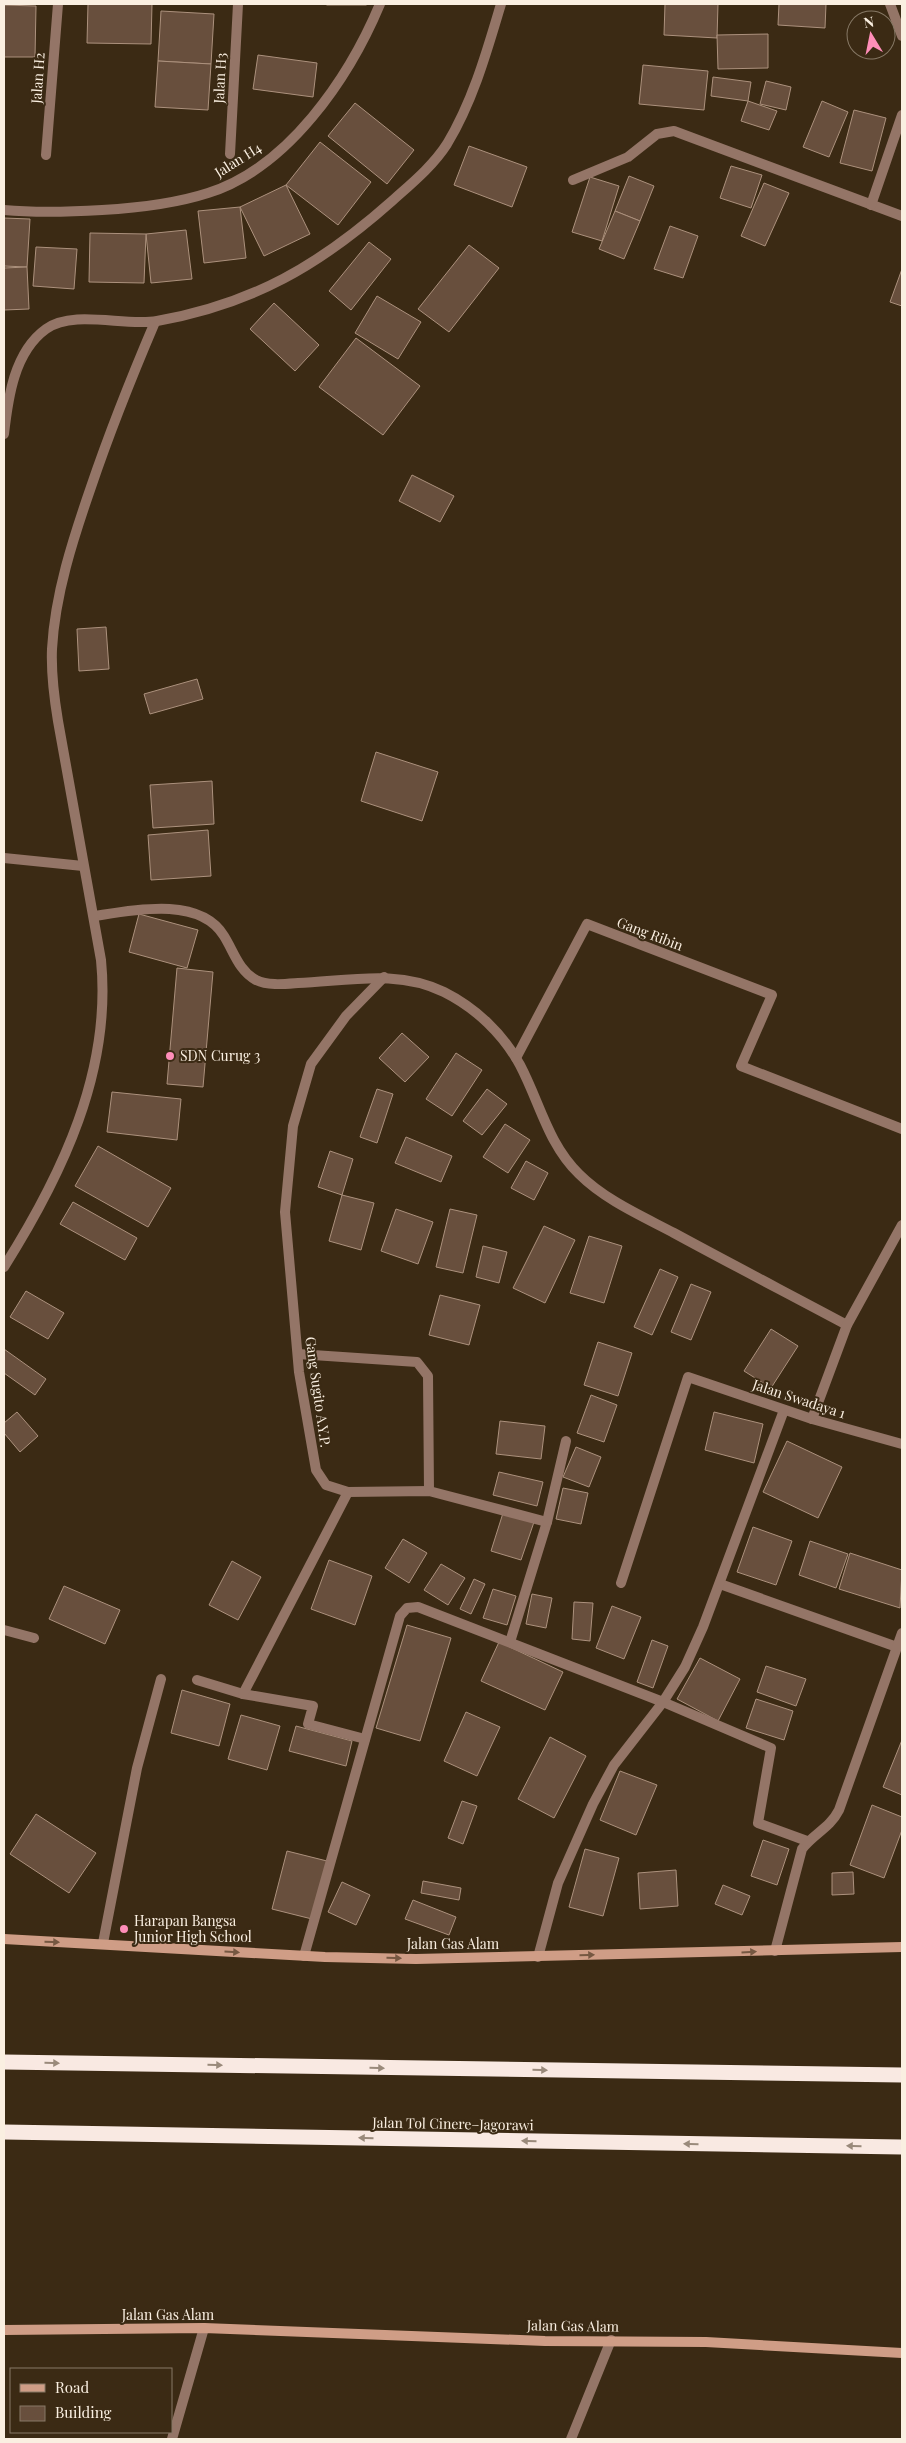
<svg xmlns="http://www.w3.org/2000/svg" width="906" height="2443" font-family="'Playfair Display',serif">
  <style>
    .building { fill: #684f3d; stroke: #ac917d }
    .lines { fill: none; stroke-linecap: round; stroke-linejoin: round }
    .service { stroke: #947567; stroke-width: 10 }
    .minor { stroke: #947567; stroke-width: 10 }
    .secondary { stroke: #cf9d86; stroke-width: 10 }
    .motorway { stroke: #f9e9e2; stroke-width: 15 }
    .oneway { fill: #765842 }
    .oneway2 { fill: #9a8a7b }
    .poi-dot { fill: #ff8eb9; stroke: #3b2a14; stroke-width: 2 }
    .labels { text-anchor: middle; stroke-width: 4; stroke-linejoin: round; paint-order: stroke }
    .street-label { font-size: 14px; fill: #faefe1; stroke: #3b2a14 }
    .poi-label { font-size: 14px; fill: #faefe1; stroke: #3b2a14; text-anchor: start }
  </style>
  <rect width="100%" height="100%" fill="#3b2a14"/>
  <g class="building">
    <path d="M88 4H152L151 44 87 43Z"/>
    <rect x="327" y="4" width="39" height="1"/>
    <path d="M665 4H718L717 38 664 35Z"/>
    <path d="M779 4H826L825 28 778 25Z"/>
    <path d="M4 5 36 6 35 57H4Z"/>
    <path d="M161 11 214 14 211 64 158 61Z"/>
    <path d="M768 34V68L718 69 717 35Z"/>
    <path d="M258 55 317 63 313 97 253 89Z"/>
    <path d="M158 61 211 64 208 110 155 107Z"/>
    <path d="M643 65 708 71 704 110 639 104Z"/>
    <path d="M713 77 751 82 748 101 711 96Z"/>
    <path d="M766 81 791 87 786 110 760 104Z"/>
    <path d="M748 101 777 111 769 130 741 121Z"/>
    <path d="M822 101 848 112 829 157 803 147Z"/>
    <path d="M355 103 414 150 387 184 328 136Z"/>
    <path d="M854 110 886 118 872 171 840 163Z"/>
    <path d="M320 142 371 182 338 225 286 185Z"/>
    <path d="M469 146 527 167 512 207 454 185Z"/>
    <path d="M731 166 762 175 751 208 720 198Z"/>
    <path d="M629 176 654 186 640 221 615 211Z"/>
    <path d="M590 177 619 186 602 241 572 232Z"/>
    <path d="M764 183 789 193 765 246 741 236Z"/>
    <path d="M286 185 310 234 264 256 240 207Z"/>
    <path d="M240 207 246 258 204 263 198 211Z"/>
    <path d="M615 211 640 221 624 259 599 249Z"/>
    <path d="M4 218 30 219 27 267 4 266Z"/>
    <path d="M670 226 698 236 683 278 654 269Z"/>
    <path d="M186 230 192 279 151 283 146 234Z"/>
    <path d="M90 233 146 234 144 283 89 282Z"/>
    <path d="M369 242 391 259 351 310 329 291Z"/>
    <path d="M469 245 499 268 449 332 418 309Z"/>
    <path d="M36 247 77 249 74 289 33 286Z"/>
    <path d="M27 267 29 309 4 310V268Z"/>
    <path d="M902 269V306L890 302Z"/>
    <path d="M377 296 421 322 398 359 355 333Z"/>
    <path d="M274 303 319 345 295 371 250 329Z"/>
    <path d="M356 338 420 386 383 435 319 387Z"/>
    <path d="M412 475 454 496 440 522 399 501Z"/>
    <path d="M106 627 109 669 79 671 77 629Z"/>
    <path d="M197 679 203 699 150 714 144 694Z"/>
    <path d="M376 752 438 772 422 821 361 801Z"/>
    <path d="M212 781 214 824 153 828 150 785Z"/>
    <path d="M208 830 211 876 151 880 148 835Z"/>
    <path d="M139 914 198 930 187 968 129 952Z"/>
    <path d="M177 968 213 972 203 1087 167 1084Z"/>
    <path d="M402 1033 429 1057 405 1082 379 1058Z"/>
    <path d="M456 1053 482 1070 452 1116 426 1099Z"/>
    <path d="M377 1089 393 1094 377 1143 360 1137Z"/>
    <path d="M487 1089 507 1104 482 1135 463 1121Z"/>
    <path d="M112 1092 181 1099 177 1140 107 1132Z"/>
    <path d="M505 1124 530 1140 508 1173 483 1157Z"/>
    <path d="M406 1137 452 1156 441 1182 395 1163Z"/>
    <path d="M98 1146 171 1188 148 1227 75 1186Z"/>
    <path d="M330 1151 353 1159 342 1195 318 1187Z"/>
    <path d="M526 1161 548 1173 534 1200 511 1188Z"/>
    <path d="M342 1195 374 1203 361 1250 329 1241Z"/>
    <path d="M73 1202 137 1238 125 1260 60 1224Z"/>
    <path d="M396 1209 433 1222 418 1264 381 1251Z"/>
    <path d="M450 1209 477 1215 463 1273 436 1267Z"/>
    <path d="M544 1226 575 1240 545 1303 513 1288Z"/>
    <path d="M589 1236 622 1246 604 1303 570 1293Z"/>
    <path d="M483 1246 507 1252 499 1283 476 1277Z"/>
    <path d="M660 1269 678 1277 652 1335 634 1327Z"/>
    <path d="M691 1284 711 1292 691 1340 671 1332Z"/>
    <path d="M26 1291 64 1313 48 1339 10 1317Z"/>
    <path d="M440 1295 480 1305 469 1345 429 1335Z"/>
    <path d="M771 1329 798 1346 771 1388 744 1371Z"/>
    <path d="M598 1342 632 1353 618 1396 584 1385Z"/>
    <path d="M4 1349 46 1379 35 1395 4 1373Z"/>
    <path d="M591 1395 617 1405 604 1442 577 1433Z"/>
    <path d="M17 1412 38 1436 20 1452 4 1433V1423Z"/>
    <path d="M714 1412 763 1424 754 1463 705 1450Z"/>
    <path d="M500 1421 545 1426 541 1459 496 1454Z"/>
    <path d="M787 1441 842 1467 818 1518 763 1492Z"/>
    <path d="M576 1447 601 1457 589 1487 563 1477Z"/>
    <path d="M499 1472 543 1482 537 1506 493 1495Z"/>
    <path d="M563 1488 588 1493 581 1524 556 1519Z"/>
    <path d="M503 1513 534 1522 521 1560 491 1551Z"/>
    <path d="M753 1527 792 1541 776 1585 737 1572Z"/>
    <path d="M403 1539 427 1553 409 1583 385 1568Z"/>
    <path d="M810 1541 848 1554 836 1588 799 1575Z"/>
    <path d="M850 1553 902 1570 900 1608 839 1589Z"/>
    <path d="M329 1560 372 1576 355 1625 311 1609Z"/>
    <path d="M232 1561 261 1577 238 1620 209 1605Z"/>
    <path d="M441 1564 465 1578 448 1605 424 1590Z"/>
    <path d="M474 1579 485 1584 471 1614 460 1609Z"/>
    <path d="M64 1586 120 1610 105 1644 49 1619Z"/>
    <path d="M493 1589 516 1596 507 1625 483 1618Z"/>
    <path d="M532 1594 552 1598 546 1628 526 1624Z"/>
    <path d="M574 1602 593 1603 590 1641 572 1639Z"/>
    <path d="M612 1606 641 1617 624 1659 596 1648Z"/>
    <path d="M407 1625 451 1638 420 1741 376 1728Z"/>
    <path d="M652 1640 668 1646 653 1688 637 1682Z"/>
    <path d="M499 1642 563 1672 545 1710 481 1681Z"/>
    <path d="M700 1658 740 1679 718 1721 677 1699Z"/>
    <path d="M766 1666 806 1679 796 1706 757 1692Z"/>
    <path d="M182 1690 230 1704 219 1746 171 1733Z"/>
    <path d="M756 1699 793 1711 784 1740 746 1728Z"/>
    <path d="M466 1712 500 1727 477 1776 444 1761Z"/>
    <path d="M241 1715 280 1726 267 1770 228 1759Z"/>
    <path d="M296 1726 352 1741 346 1766 289 1751Z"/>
    <path d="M550 1737 586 1756 554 1818 518 1799Z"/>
    <path d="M902 1740V1795L883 1787Z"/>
    <path d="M620 1771 657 1785 636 1835 600 1820Z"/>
    <path d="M462 1801 477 1806 463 1844 448 1838Z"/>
    <path d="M872 1805 902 1817V1830L884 1878 850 1865Z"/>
    <path d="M36 1814 96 1853 69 1893 10 1854Z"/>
    <path d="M763 1840 789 1849 777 1885 751 1876Z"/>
    <path d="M585 1849 619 1858 603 1916 569 1907Z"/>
    <path d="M287 1851 327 1861 312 1919 272 1909Z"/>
    <path d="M676 1870 678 1906 640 1909 638 1873Z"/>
    <path d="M853 1872 854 1894 832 1895V1873Z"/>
    <path d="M423 1881 461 1888 459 1900 421 1893Z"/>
    <path d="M342 1882 370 1895 356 1925 328 1912Z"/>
    <path d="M723 1885 750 1896 742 1915 715 1904Z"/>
    <path d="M413 1900 456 1917 449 1935 405 1919Z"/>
  </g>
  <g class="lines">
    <g class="service">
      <path d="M4 1630 34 1638"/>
      <path d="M103 1943 137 1768 161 1679"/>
    </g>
    <g class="minor">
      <path d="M890 4 902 36"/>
      <path d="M230 154 238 4"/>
      <path d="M46 155 58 4"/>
      <path d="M573 180 628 157 657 134 674 131 902 216"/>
      <path d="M871 205 902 115"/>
      <path d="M4 210C37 213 69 212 102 210 137 208 174 204 208 193 288 168 349 78 380 4"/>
      <path d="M4 434C8 398 14 352 46 329 74 309 125 327 157 321 253 304 320 265 392 201 411 184 433 166 447 144 473 101 487 51 501 4"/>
      <path d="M4 858 83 866"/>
      <path d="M95 916C133 910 200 896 224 936 234 952 239 971 256 980 268 986 285 984 298 983 347 981 398 969 444 992 476 1008 503 1034 520 1065 540 1103 548 1144 579 1174 605 1200 642 1216 674 1233 731 1264 789 1294 847 1325"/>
      <path d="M384 977 346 1016 311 1064 293 1126 285 1212 299 1372 316 1470 326 1485 348 1492 429 1491 547 1522 510 1642"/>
      <path d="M516 1058 587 924 772 995 741 1066 902 1129"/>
      <path d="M4 1267C62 1175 112 1071 101 960L58 721C54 697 51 673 52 649 55 594 73 539 91 487 110 431 132 376 155 322"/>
      <path d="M298 1354 417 1362 428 1376 429 1491"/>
      <path d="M812 1419 847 1325 902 1225"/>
      <path d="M547 1522 566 1441"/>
      <path d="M621 1583 688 1377 812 1419 902 1444"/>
      <path d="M720 1584 897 1647"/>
      <path d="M197 1680 243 1694 313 1706 308 1724 365 1739"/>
      <path d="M243 1694 348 1492"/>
      <path d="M775 1951 802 1849C813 1834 830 1828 839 1810L902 1633"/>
      <path d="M304 1956 400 1616 407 1608 418 1607 663 1702 771 1748 758 1823 807 1841"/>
      <path d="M538 1957 558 1883 593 1804 614 1765 663 1702 685 1667 703 1627 784 1410"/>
      <path d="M172 2439 204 2328"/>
      <path d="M571 2439 611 2340"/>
    </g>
    <g class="secondary">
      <path d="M4 1939 325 1957 416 1959 902 1947"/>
      <path d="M4 2330 204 2328 545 2341 706 2342 902 2353"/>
    </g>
    <g class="motorway">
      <path d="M4 2062 902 2075"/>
      <path d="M4 2132 902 2147"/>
    </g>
  </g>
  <defs><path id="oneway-solid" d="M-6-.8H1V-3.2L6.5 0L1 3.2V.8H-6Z" transform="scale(1.25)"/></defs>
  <g class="oneway">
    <use href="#oneway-solid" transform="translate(52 1942) rotate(2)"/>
    <use href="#oneway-solid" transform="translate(232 1952) rotate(3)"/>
    <use href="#oneway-solid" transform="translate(749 1952) rotate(-3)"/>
    <use href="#oneway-solid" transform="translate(587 1955) rotate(-2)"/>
    <use href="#oneway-solid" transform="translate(394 1958) rotate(1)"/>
  </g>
  <g class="oneway2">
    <use href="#oneway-solid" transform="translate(52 2063) rotate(1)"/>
    <use href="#oneway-solid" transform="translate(215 2065) rotate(1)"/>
    <use href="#oneway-solid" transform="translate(377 2068) rotate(1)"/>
    <use href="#oneway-solid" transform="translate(540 2070) rotate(1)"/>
    <use href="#oneway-solid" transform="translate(366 2138) rotate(-179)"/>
    <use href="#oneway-solid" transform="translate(529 2141) rotate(-179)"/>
    <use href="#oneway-solid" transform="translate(691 2144) rotate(-179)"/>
    <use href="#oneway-solid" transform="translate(854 2146) rotate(-179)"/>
  </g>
  <g class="poi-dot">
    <circle cx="170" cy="1056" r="5"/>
    <circle cx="124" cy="1929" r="5"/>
  </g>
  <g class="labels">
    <g class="street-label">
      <text transform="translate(38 78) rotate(-86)" y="5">Jalan H2</text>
      <text transform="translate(220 78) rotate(-87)" y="5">Jalan H3</text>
      <text transform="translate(238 160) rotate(-32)" y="5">Jalan H4</text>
      <text transform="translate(650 934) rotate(21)" y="5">Gang Ribin</text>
      <text transform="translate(318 1392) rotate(82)" y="5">Gang Sugito A.Y.P.</text>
      <text transform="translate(799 1399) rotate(18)" y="5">Jalan Swadaya 1</text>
      <text x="453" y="1949">Jalan Gas Alam</text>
      <text transform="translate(453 2124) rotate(1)" y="5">Jalan Tol Cinere–Jagorawi</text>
      <text x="168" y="2320">Jalan Gas Alam</text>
      <text transform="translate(573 2326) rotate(1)" y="5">Jalan Gas Alam</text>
    </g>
    <g class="poi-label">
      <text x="180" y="1061">SDN Curug 3</text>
      <text x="134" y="1926">Harapan Bangsa<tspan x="134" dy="16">Junior High School</tspan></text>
    </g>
  </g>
  <rect width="906" height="2443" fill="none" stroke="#faefe1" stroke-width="10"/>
  <rect x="10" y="2368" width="162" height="65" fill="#3b2a14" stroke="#877966"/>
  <rect x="20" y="2384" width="25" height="8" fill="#cf9d86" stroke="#877966"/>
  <text x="55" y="2393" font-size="15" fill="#faefe1">Road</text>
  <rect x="20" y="2406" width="25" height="15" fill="#684f3d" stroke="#877966"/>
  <text x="55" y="2418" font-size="15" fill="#faefe1">Building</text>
  <g transform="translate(871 35) rotate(350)"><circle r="24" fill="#3b2a14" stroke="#877966"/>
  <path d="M0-4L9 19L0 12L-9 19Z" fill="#ff8eb9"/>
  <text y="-8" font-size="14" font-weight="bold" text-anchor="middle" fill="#faefe1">N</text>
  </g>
</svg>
